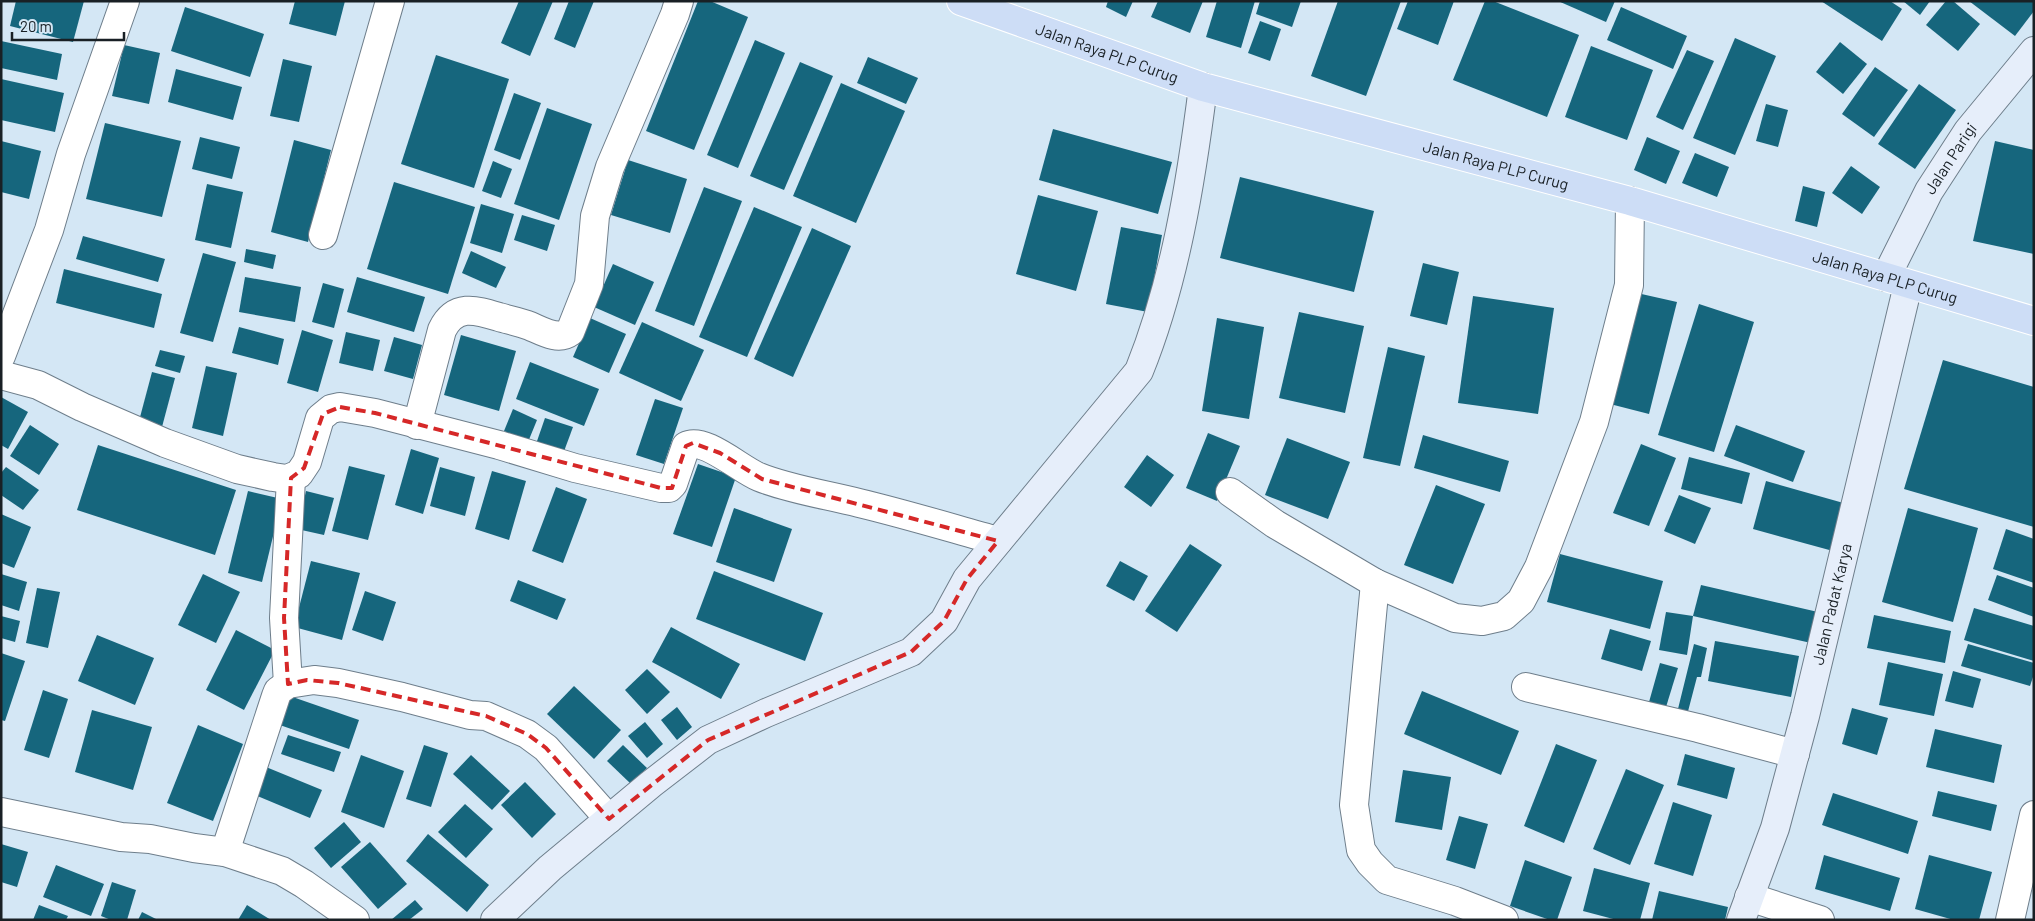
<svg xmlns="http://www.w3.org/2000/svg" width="2035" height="921" font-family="Barlow,sans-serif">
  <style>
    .building { fill: #16667d }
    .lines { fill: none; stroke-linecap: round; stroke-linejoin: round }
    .street-casing { stroke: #6e7e8b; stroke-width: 30 }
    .secondary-casing { stroke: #6e7e8b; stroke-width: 30 }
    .primary-casing { stroke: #fff; stroke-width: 30 }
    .street { stroke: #fff; stroke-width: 28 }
    .secondary { stroke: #e6eefa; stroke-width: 28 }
    .primary { stroke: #cdddf6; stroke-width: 28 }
    .marked { fill: none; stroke: #d62828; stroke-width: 4; stroke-dasharray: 10 6; stroke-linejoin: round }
    .labels { text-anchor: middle; stroke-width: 5; stroke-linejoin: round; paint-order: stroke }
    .street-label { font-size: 16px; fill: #192025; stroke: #d4e7f5 }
  </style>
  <rect width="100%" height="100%" fill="#d4e7f5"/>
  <g class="building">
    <path d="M16 1H84L73 42 10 26Z"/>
    <path d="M295 1H345L336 36 289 24Z"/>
    <path d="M519 1H553L530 56 501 43Z"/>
    <path d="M569 1H594L575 48 554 39Z"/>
    <path d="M698 1H710L748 17 694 150 646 131Z"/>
    <path d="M1108 1H1133L1126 17 1106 7Z"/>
    <path d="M1158 1H1203L1190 33 1151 17Z"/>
    <path d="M1217 1H1255L1241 48 1206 37Z"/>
    <path d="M1260 1H1301L1292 27 1256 14Z"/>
    <path d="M1338 1H1401L1366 96 1311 76Z"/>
    <path d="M1408 1H1454L1438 45 1397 29Z"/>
    <path d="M1485 1H1493L1579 35 1547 117 1453 80Z"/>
    <path d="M1558 1H1615L1606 22Z"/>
    <path d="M1821 1H1890L1902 9 1882 41Z"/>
    <path d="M1903 1H1930L1920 15Z"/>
    <path d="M1946 1H1953L1980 24 1958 51 1926 25Z"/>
    <path d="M1969 1H2034V11L2015 36Z"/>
    <path d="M185 7 264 34 250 77 171 51Z"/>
    <path d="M1621 7 1687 36 1673 69 1607 40Z"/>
    <path d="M1260 21 1281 29 1270 61 1248 53Z"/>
    <path d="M1735 38 1776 56 1735 155 1693 138Z"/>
    <path d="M755 40 785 53 738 168 707 155Z"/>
    <path d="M1 41 62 54 57 80 1 68Z"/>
    <path d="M1840 42 1867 64 1843 94 1816 72Z"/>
    <path d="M124 45 160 53 149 104 112 96Z"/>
    <path d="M1591 46 1653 70 1627 140 1565 117Z"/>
    <path d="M1687 50 1714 61 1683 130 1656 117Z"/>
    <path d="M436 55 509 79 474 188 401 164Z"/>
    <path d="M868 57 918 78 906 104 857 83Z"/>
    <path d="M283 59 312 66 299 122 270 116Z"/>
    <path d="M800 62 833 76 784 190 750 176Z"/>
    <path d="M1875 67 1908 90 1874 137 1842 114Z"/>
    <path d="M176 69 242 87 233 120 168 102Z"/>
    <path d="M1 79 64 93 55 132 1 120Z"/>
    <path d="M841 83 905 111 856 223 793 196Z"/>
    <path d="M1919 84 1956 110 1915 169 1878 144Z"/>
    <path d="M514 93 541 103 520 160 494 150Z"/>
    <path d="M1766 104 1788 110 1778 147 1756 141Z"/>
    <path d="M547 108 592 124 559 220 514 204Z"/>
    <path d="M105 123 181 141 162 217 86 199Z"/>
    <path d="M1053 129 1172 162 1158 214 1039 180Z"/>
    <path d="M200 137 240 147 232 179 192 169Z"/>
    <path d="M1647 137 1680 151 1666 184 1634 170Z"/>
    <path d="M294 140 331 150 308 242 271 232Z"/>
    <path d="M1 141 41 151 29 199 1 192Z"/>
    <path d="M1995 141 2034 150V254L1973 241Z"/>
    <path d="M1695 153 1729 167 1717 197 1682 183Z"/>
    <path d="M628 160 687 179 670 233 611 215Z"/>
    <path d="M493 161 512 169 501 198 482 191Z"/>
    <path d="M1851 166 1880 187 1862 214 1832 193Z"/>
    <path d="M1240 177 1374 211 1354 292 1220 258Z"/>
    <path d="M394 182 475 207 448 294 367 269Z"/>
    <path d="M207 184 243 192 231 248 195 240Z"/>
    <path d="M1803 186 1825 192 1817 227 1795 221Z"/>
    <path d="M704 187 742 201 694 326 655 311Z"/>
    <path d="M1038 195 1098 211 1076 291 1016 274Z"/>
    <path d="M481 204 514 214 502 253 470 243Z"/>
    <path d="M754 207 802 227 747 357 699 337Z"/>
    <path d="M522 215 555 225 547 251 514 240Z"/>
    <path d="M1121 227 1162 235 1148 312 1106 304Z"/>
    <path d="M812 228 851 246 793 377 754 359Z"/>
    <path d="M83 236 165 259 158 282 76 259Z"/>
    <path d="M246 249 276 255 273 269 244 262Z"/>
    <path d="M471 251 506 267 496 288 462 273Z"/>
    <path d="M203 253 236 262 213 342 180 333Z"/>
    <path d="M1423 263 1459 272 1447 325 1410 316Z"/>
    <path d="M613 264 654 282 635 325 594 307Z"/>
    <path d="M64 269 162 294 154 328 56 303Z"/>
    <path d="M245 277 301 287 295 322 239 312Z"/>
    <path d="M357 277 425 297 414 332 347 312Z"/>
    <path d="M323 283 344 289 334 328 312 322Z"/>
    <path d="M1637 293 1677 302 1649 414 1610 404Z"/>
    <path d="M1473 296 1554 308 1538 414 1458 403Z"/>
    <path d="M1699 304 1754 322 1714 452 1658 435Z"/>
    <path d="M1299 312 1364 326 1345 413 1279 398Z"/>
    <path d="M590 318 626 334 609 373 573 357Z"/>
    <path d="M1217 318 1264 327 1249 419 1202 411Z"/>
    <path d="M642 322 704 350 681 401 619 373Z"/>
    <path d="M239 327 284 339 278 365 232 353Z"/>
    <path d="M302 330 333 340 318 392 287 383Z"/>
    <path d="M346 332 380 340 373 371 339 363Z"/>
    <path d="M461 335 516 351 499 411 444 395Z"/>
    <path d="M394 337 422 345 413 379 384 371Z"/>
    <path d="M1388 347 1425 356 1400 466 1363 458Z"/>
    <path d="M160 350 185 356 180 373 155 366Z"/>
    <path d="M1943 360 2034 387V527L1904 489Z"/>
    <path d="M530 362 599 389 584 426 516 399Z"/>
    <path d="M206 366 237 373 223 436 192 428Z"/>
    <path d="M152 372 175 378 162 427 139 421Z"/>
    <path d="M1 397 28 412 8 449 1 445Z"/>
    <path d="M655 399 683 408 664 464 636 455Z"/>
    <path d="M513 409 537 420 528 442 504 431Z"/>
    <path d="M545 418 573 427 563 454 536 444Z"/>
    <path d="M30 425 59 444 39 475 10 456Z"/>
    <path d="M1736 425 1805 451 1793 482 1724 456Z"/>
    <path d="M1208 433 1240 446 1217 501 1186 488Z"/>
    <path d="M1423 435 1509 461 1500 492 1414 468Z"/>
    <path d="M1287 438 1350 462 1328 519 1265 495Z"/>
    <path d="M1641 444 1676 458 1649 526 1613 513Z"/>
    <path d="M98 445 236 490 215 555 77 510Z"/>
    <path d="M411 449 439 458 423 514 395 505Z"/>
    <path d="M1147 455 1174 475 1151 507 1124 487Z"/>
    <path d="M1689 457 1750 473 1742 504 1681 489Z"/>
    <path d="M698 464 736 477 712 547 673 534Z"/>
    <path d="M349 466 385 475 368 540 332 531Z"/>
    <path d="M6 467 39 490 23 510 1 495V473Z"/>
    <path d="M440 467 475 477 465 516 430 506Z"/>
    <path d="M492 471 526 481 509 540 475 529Z"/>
    <path d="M1766 481 1847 504 1833 551 1753 529Z"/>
    <path d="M1436 485 1485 504 1453 584 1404 565Z"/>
    <path d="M556 487 587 499 563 563 532 551Z"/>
    <path d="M248 491 282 499 262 582 228 573Z"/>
    <path d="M306 491 334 498 324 535 297 529Z"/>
    <path d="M1679 495 1711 508 1695 544 1664 531Z"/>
    <path d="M734 508 792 529 774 582 716 562Z"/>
    <path d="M1908 508 1978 528 1953 622 1882 602Z"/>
    <path d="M1 514 31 527 14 568 1 563Z"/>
    <path d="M2006 529 2034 539V583L1993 569Z"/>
    <path d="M1190 544 1222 565 1177 632 1145 611Z"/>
    <path d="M1560 554 1663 581 1650 629 1547 602Z"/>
    <path d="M311 561 360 573 342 640 294 627Z"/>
    <path d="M1120 561 1148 576 1134 601 1106 586Z"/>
    <path d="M714 571 823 613 805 661 696 619Z"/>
    <path d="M1 574 27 582 19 611 1 605Z"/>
    <path d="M203 574 240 592 216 643 178 625Z"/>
    <path d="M1997 575 2034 588V617L1988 600Z"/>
    <path d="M518 580 566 599 557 620 510 601Z"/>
    <path d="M1701 585 1818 612 1811 643 1693 616Z"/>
    <path d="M37 588 60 592 48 648 26 643Z"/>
    <path d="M365 591 396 602 383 641 352 630Z"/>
    <path d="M1974 608 2034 626V661L1964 640Z"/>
    <path d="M1666 612 1693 616 1687 655 1659 650Z"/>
    <path d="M1874 615 1951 631 1945 663 1867 648Z"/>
    <path d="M1 616 20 621 15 642 1 638Z"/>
    <path d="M671 627 740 664 721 699 652 662Z"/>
    <path d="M1610 629 1651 641 1642 671 1601 659Z"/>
    <path d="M236 630 275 650 244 710 206 690Z"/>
    <path d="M97 635 154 658 135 705 78 681Z"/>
    <path d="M1715 641 1799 656 1791 697 1708 681Z"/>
    <path d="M1694 644 1707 648 1701 677H1697L1686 719 1676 717Z"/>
    <path d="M1968 644 2034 663V674L2030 686 1961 666Z"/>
    <path d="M1 653 25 661 5 721 1 720Z"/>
    <path d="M1888 662 1943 674 1934 716 1879 705Z"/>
    <path d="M1660 663 1678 668 1666 707 1649 702Z"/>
    <path d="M647 669 670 692 647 714 625 690Z"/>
    <path d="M1953 671 1981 679 1973 708 1945 701Z"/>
    <path d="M574 686 621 730 594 759 547 714Z"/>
    <path d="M43 690 68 699 49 758 24 750Z"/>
    <path d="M1422 691 1519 731 1501 775 1404 734Z"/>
    <path d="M284 694 359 720 349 749 274 723Z"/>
    <path d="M677 707 692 727 677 740 661 720Z"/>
    <path d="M1852 708 1888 718 1877 755 1842 744Z"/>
    <path d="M92 710 152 727 133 790 75 772Z"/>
    <path d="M645 722 663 744 647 758 628 736Z"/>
    <path d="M198 725 243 744 213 821 167 803Z"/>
    <path d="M1935 729 2002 745 1994 783 1926 767Z"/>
    <path d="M288 735 341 752 334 772 281 754Z"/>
    <path d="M1556 744 1597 760 1564 843 1524 826Z"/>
    <path d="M424 745 448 753 431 807 406 799Z"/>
    <path d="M623 745 647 768 631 784 607 761Z"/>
    <path d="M1685 754 1735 768 1727 799 1677 785Z"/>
    <path d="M361 755 404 771 384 828 341 812Z"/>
    <path d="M471 755 510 791 492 810 453 774Z"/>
    <path d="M266 767 322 790 310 818 255 795Z"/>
    <path d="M1626 769 1664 785 1630 865 1593 849Z"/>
    <path d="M1403 770 1451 777 1442 830 1395 822Z"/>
    <path d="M525 782 556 814 532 838 501 805Z"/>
    <path d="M1938 791 1997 805 1991 831 1932 816Z"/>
    <path d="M1833 793 1918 821 1908 854 1822 825Z"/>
    <path d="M1673 802 1712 815 1693 876 1654 864Z"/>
    <path d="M465 804 493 829 466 858 438 832Z"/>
    <path d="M1459 816 1488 824 1475 869 1446 860Z"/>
    <path d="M344 822 361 842 331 868 314 848Z"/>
    <path d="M428 834 489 885 467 912 406 861Z"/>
    <path d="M370 842 407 884 378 909 341 867Z"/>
    <path d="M1 844 28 852 17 887 1 882Z"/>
    <path d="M1824 855 1900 878 1890 911 1815 889Z"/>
    <path d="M1929 855 1992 872 1979 920H1954L1915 909Z"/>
    <path d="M1525 860 1572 877 1557 920H1550L1510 906Z"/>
    <path d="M56 865 104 884 91 916 43 897Z"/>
    <path d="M1594 868 1650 883 1640 920H1617L1583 911Z"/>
    <path d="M112 882 136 890 127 920H111L101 916Z"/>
    <path d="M1659 891 1728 907 1725 920H1652Z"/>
    <path d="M415 900 423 909 409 920H391Z"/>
    <path d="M39 905 68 916 66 920H33Z"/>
    <path d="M247 905 271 920H238Z"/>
    <path d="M142 912 158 920H138Z"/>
  </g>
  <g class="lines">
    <g class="street-casing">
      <g id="street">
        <path d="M323 235 390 1"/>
        <path d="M1 356 49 230 71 154 125 1"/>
        <path d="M1 375 38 385 82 407 165 443 237 469 273 477 287 479 299 474 307 462 320 418 331 409 340 407 375 413 499 445 575 468 661 488H669L673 484 686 446C704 436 741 470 759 477 788 489 828 495 859 503 905 514 951 528 998 541"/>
        <path d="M417 425 442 330C455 303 476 310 499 317 509 320 520 322 530 326 542 331 558 341 570 332L589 284 595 216 610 167 675 14 679 1"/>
        <path d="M1230 492 1275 524 1375 583 1455 618 1482 621 1504 616 1521 601 1539 567 1594 422 1629 285 1630 201"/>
        <path d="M1375 583 1354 805 1361 850 1370 863 1387 880 1455 901 1504 920"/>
        <path d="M288 684 284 618 291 478"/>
        <path d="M1526 687 1698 728 1795 754"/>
        <path d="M1 812 121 837 150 839 194 848 225 852 282 871 304 884 355 920"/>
        <path d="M225 852 276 696 278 691 288 684 314 680 338 683 402 697 470 715 486 716 527 734 546 748 609 819"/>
        <path d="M1749 897 1820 920"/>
        <path d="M2010 920 2034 815"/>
      </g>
    </g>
    <g class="secondary-casing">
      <g id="secondary">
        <path id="s1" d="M1886 277 1929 191 1968 131 2034 51"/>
        <path d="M495 920 550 868 651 784 708 740 766 713 911 652 944 621 967 579 1139 371C1175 282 1191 182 1203 87"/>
        <path id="s2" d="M1741 920 1775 828 1805 716 1908 285"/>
      </g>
    </g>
    <g class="primary-casing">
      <g id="primary">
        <path id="s3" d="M961 1 1203 87 1630 201 2034 321"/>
      </g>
    </g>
    <use href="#street" class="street"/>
    <use href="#secondary" class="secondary"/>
    <use href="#primary" class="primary"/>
  </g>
  <path class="marked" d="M340 407 375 413 661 488H672L686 446 693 443 720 453 762 479 998 541 967 579 944 621 911 652 708 740 609 819 546 748 527 734 486 716 338 683 307 680 288 684 284 618 291 478 304 468 323 414Z"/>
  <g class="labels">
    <g class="street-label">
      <text dy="6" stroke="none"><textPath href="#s3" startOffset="155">Jalan Raya PLP Curug</textPath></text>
      <text dy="6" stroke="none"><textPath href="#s1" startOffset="135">Jalan Parigi</textPath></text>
      <text dy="6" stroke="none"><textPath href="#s3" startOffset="560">Jalan Raya PLP Curug</textPath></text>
      <text dy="6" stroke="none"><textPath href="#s3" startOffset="965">Jalan Raya PLP Curug</textPath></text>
      <text dy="6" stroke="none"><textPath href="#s2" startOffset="329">Jalan Padat Karya</textPath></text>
    </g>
  </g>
  <rect width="2035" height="921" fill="none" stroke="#192025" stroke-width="5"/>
  <path d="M12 32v8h112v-8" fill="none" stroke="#192025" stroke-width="2.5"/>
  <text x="20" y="32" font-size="15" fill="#192025" stroke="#d4e7f5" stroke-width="4" paint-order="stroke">20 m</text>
</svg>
